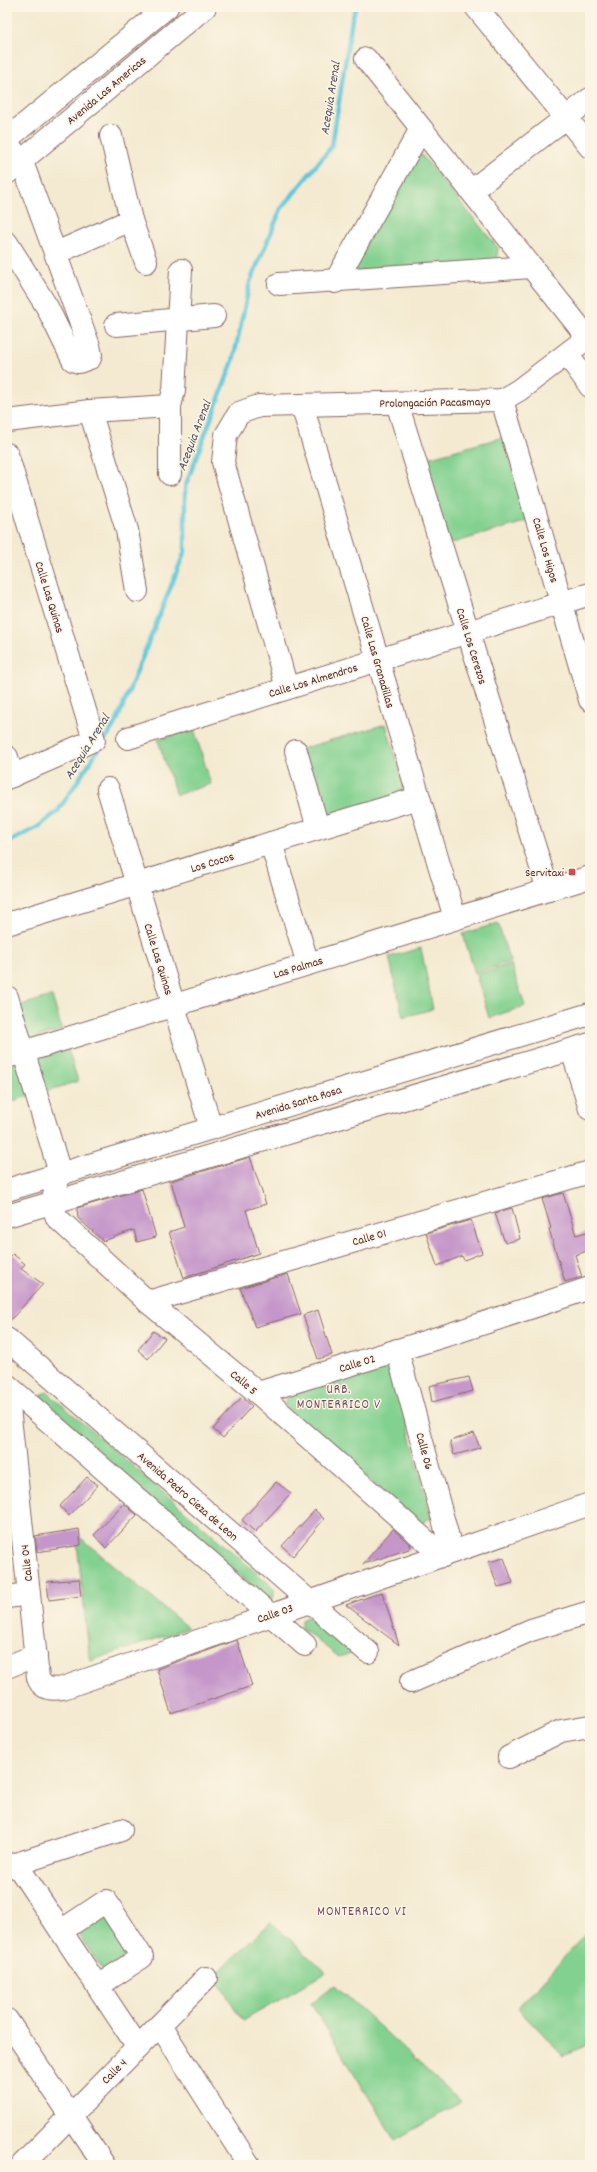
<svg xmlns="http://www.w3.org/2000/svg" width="597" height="2172" font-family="Dekko,sans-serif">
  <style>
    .green { fill: #83d190; stroke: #66785e }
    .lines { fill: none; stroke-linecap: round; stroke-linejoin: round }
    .stream { stroke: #5dc6d9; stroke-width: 4.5 }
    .building { fill: #c596ca }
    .minor-casing { stroke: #866665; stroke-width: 24 }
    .minor { stroke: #fff; stroke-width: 22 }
    .poi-dot { fill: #d1495b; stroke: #fcf5e5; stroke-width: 1.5 }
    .labels { text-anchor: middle; stroke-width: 3; stroke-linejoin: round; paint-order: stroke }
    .street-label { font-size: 12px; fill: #4a1f2b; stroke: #fcf5e5 }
    .poi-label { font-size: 12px; fill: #4a1f2b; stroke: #fcf5e5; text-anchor: end }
    .water-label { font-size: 13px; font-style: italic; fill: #50515f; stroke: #fcf5e5 }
    .neighbourhood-label { font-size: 13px; letter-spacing: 1px; fill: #754963; stroke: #fcf5e5 }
  </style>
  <rect width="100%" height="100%" fill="#fcf5e5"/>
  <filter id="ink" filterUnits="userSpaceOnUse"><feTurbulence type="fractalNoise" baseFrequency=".025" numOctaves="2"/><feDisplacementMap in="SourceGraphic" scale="8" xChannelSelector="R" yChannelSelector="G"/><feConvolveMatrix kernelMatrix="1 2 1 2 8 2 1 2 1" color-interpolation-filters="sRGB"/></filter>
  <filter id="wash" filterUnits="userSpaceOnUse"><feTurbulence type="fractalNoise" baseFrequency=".012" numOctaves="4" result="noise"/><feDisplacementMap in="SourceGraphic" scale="16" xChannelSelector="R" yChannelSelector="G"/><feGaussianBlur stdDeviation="0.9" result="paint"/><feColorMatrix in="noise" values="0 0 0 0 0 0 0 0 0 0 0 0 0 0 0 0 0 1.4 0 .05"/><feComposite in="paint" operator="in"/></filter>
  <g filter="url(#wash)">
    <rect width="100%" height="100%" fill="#f4ead1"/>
    <g class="green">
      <path d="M419 152 498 248 497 257 492 263 356 271 353 267Z"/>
      <path d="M504 437 528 521 446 545 420 460Z"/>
      <path d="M386 724 404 787 398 796 320 818 301 749Z"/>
      <path d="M194 729 211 784 176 795 158 740Z"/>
      <path d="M498 923 510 962 475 973 463 934Z"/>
      <path d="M421 948 433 1009 403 1017 389 957Z"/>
      <path d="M511 964 525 1006 489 1018 476 975Z"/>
      <path d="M52 996 62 1030 25 1041 15 1007Z"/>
      <path d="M68 1049 78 1081 41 1093 31 1060Z"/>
      <path d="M21 1062 32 1095 7 1103V1066Z"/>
      <path d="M392 1363 431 1517 421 1525 285 1406 286 1395Z"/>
      <path d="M47 1392 274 1588V1597L268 1600 38 1401 39 1396Z"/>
      <path d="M76 1534 188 1628 90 1661Z"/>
      <path d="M307 1617 312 1618 354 1652 339 1657 301 1628V1620Z"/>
      <path d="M102 1907 134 1956 106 1975 73 1926Z"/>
      <path d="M271 1922 326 1973 243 2021 214 1976Z"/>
      <path d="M590 1929V2044L563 2055 518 2008Z"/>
      <path d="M335 1985 461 2102 395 2140 311 2003Z"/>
    </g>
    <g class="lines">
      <path class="stream" d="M7 843 38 827 58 811 117 721 185 551V487L233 361 250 282 281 209 332 146 352 19 356 7"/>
    </g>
    <g id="blocks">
      <g class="building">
        <path d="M250 1157 266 1204 246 1210 259 1253 184 1278 169 1232 184 1227 171 1181Z"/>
        <path d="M142 1189 156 1237 137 1242 134 1230 103 1241 78 1218 77 1208Z"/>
        <path d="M563 1193 576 1235 590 1231V1250L575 1255 582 1277 565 1282 549 1229 551 1228 542 1199Z"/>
        <path d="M512 1208 520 1239 505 1243 495 1213Z"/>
        <path d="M471 1220 482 1253 464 1260 462 1256 437 1266 426 1233Z"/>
        <path d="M13 1254 25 1264 21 1269 43 1284 7 1324V1259Z"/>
        <path d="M288 1274 301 1314 255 1327 240 1288Z"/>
        <path d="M318 1310 332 1355 318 1359 303 1315Z"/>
        <path d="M153 1331 165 1338 148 1359 138 1350Z"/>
        <path d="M469 1377 473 1391 432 1402 429 1386Z"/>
        <path d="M242 1397 252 1406 223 1438 213 1429Z"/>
        <path d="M474 1433 480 1448 454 1455 450 1441Z"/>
        <path d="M87 1477 98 1485 69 1516 60 1506Z"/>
        <path d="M276 1482 291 1493 255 1532 242 1520Z"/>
        <path d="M124 1504 137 1515 106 1548 94 1535Z"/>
        <path d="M315 1510 324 1519 293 1556 282 1546Z"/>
        <path d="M79 1529 81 1545 37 1552 35 1536Z"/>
        <path d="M393 1529 411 1545 409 1549 363 1564Z"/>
        <path d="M504 1558 513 1583 498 1587 489 1562Z"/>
        <path d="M79 1579 81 1596 49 1600 47 1582Z"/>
        <path d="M382 1592 399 1645 346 1605Z"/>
        <path d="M237 1640 252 1686 171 1713 157 1669Z"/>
      </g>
    </g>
  </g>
  <g filter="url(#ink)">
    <use href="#blocks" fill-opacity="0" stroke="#866665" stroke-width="1"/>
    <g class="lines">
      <g class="minor-casing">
        <g id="minor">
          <path d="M476 7 590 147"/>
          <path d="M366 59 588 338"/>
          <path d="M111 136 131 220 146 262"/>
          <path d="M7 139 167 7"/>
          <path d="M7 143 22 162 89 346 91 355 90 358 79 362 73 360 47 307 7 243"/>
          <path d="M7 173 205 7"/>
          <path d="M471 191 590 99"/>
          <path d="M56 253 131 220"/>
          <path d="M335 282 421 129"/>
          <path d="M279 284 532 267"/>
          <path d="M116 325 214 316"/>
          <path d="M567 354 590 386"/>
          <path d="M502 400 590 700"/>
          <path d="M397 403 548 890"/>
          <path d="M302 405 455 918"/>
          <path d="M90 411 127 530 137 591"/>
          <path d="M7 421 90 411 170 406"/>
          <path d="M7 454 94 740 7 778"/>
          <path d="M170 474V406L174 390 181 270"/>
          <path d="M287 688 223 462 226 435 239 413 259 406 502 400 519 390 590 336"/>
          <path d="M128 738 590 594"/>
          <path d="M296 751 318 828"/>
          <path d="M7 757 12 776"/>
          <path d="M108 789 211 1128"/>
          <path d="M271 843 308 964"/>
          <path d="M7 924 418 798"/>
          <path d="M7 997 60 1173 52 1203 57 1218 148 1302 258 1393 443 1556"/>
          <path d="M572 1050 590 1109"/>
          <path d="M7 1057 590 877"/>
          <path d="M7 1190 590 1014"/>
          <path d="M7 1216 590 1044"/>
          <path d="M148 1302 590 1172"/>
          <path d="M7 1339 368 1652"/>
          <path d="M397 1350 452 1552"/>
          <path d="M7 1385 305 1645"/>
          <path d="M7 1389 38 1678C42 1689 52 1690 63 1688L590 1504"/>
          <path d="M258 1393 457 1332 590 1288"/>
          <path d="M7 1597 29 1594"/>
          <path d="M7 1667 36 1655"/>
          <path d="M411 1682 531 1630 590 1612"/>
          <path d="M509 1757 561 1731 590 1726"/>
          <path d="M17 1865 138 2047"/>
          <path d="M7 1867 121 1830"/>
          <path d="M61 1931 106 1901 142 1957 98 1986"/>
          <path d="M7 2020 104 2165"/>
          <path d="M160 2025 249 2165"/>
          <path d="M22 2165 206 1978"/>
        </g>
      </g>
      <use href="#minor" class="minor"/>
    </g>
  </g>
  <rect class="poi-dot" x="568" y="868" width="8" height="8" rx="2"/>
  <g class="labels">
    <g class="street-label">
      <text transform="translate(106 90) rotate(-40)" y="4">Avenida Las Americas</text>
      <text transform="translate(435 402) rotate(-1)" y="4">Prolongación Pacasmayo</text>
      <text transform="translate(546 550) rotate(74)" y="4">Calle Los Higos</text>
      <text transform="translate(50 597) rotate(73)" y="4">Calle Las Quinas</text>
      <text transform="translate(472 646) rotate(73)" y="4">Calle Los Cerezos</text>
      <text transform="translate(378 662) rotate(74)" y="4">Calle Las Granadillas</text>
      <text transform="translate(313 680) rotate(-17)" y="4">Calle Los Almendros</text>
      <text transform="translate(212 862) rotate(-17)" y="4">Los Cocos</text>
      <text transform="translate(159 959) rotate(73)" y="4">Calle Las Quinas</text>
      <text transform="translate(298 967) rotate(-17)" y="4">Las Palmas</text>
      <text transform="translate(298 1102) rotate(-17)" y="4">Avenida Santa Rosa</text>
      <text transform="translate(369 1237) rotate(-16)" y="4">Calle 01</text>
      <text transform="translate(357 1363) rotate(-17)" y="4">Calle 02</text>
      <text transform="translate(244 1382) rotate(40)" y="4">Calle 5</text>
      <text transform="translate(425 1451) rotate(75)" y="4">Calle 06</text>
      <text transform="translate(188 1496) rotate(41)" y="4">Avenida Pedro Cieza de Leon</text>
      <text transform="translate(26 1563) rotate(-96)" y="4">Calle 04</text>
      <text transform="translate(275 1613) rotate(-19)" y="4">Calle 03</text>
      <text transform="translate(114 2071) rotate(-45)" y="4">Calle 4</text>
    </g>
    <g class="poi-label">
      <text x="564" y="876">Servitaxi</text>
    </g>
    <g class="water-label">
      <text transform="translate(329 98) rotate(-81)" y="5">Acequia Arenal</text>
      <text transform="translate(193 435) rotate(-69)" y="5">Acequia Arenal</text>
      <text transform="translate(86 746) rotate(-58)" y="5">Acequia Arenal</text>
    </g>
    <g class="neighbourhood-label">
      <text x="339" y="1393">URB.<tspan x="339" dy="15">MONTERRICO V</tspan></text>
      <text x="362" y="1915">MONTERRICO VI</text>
    </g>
  </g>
  <rect width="597" height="2172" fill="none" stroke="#fcf5e5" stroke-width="24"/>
</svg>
